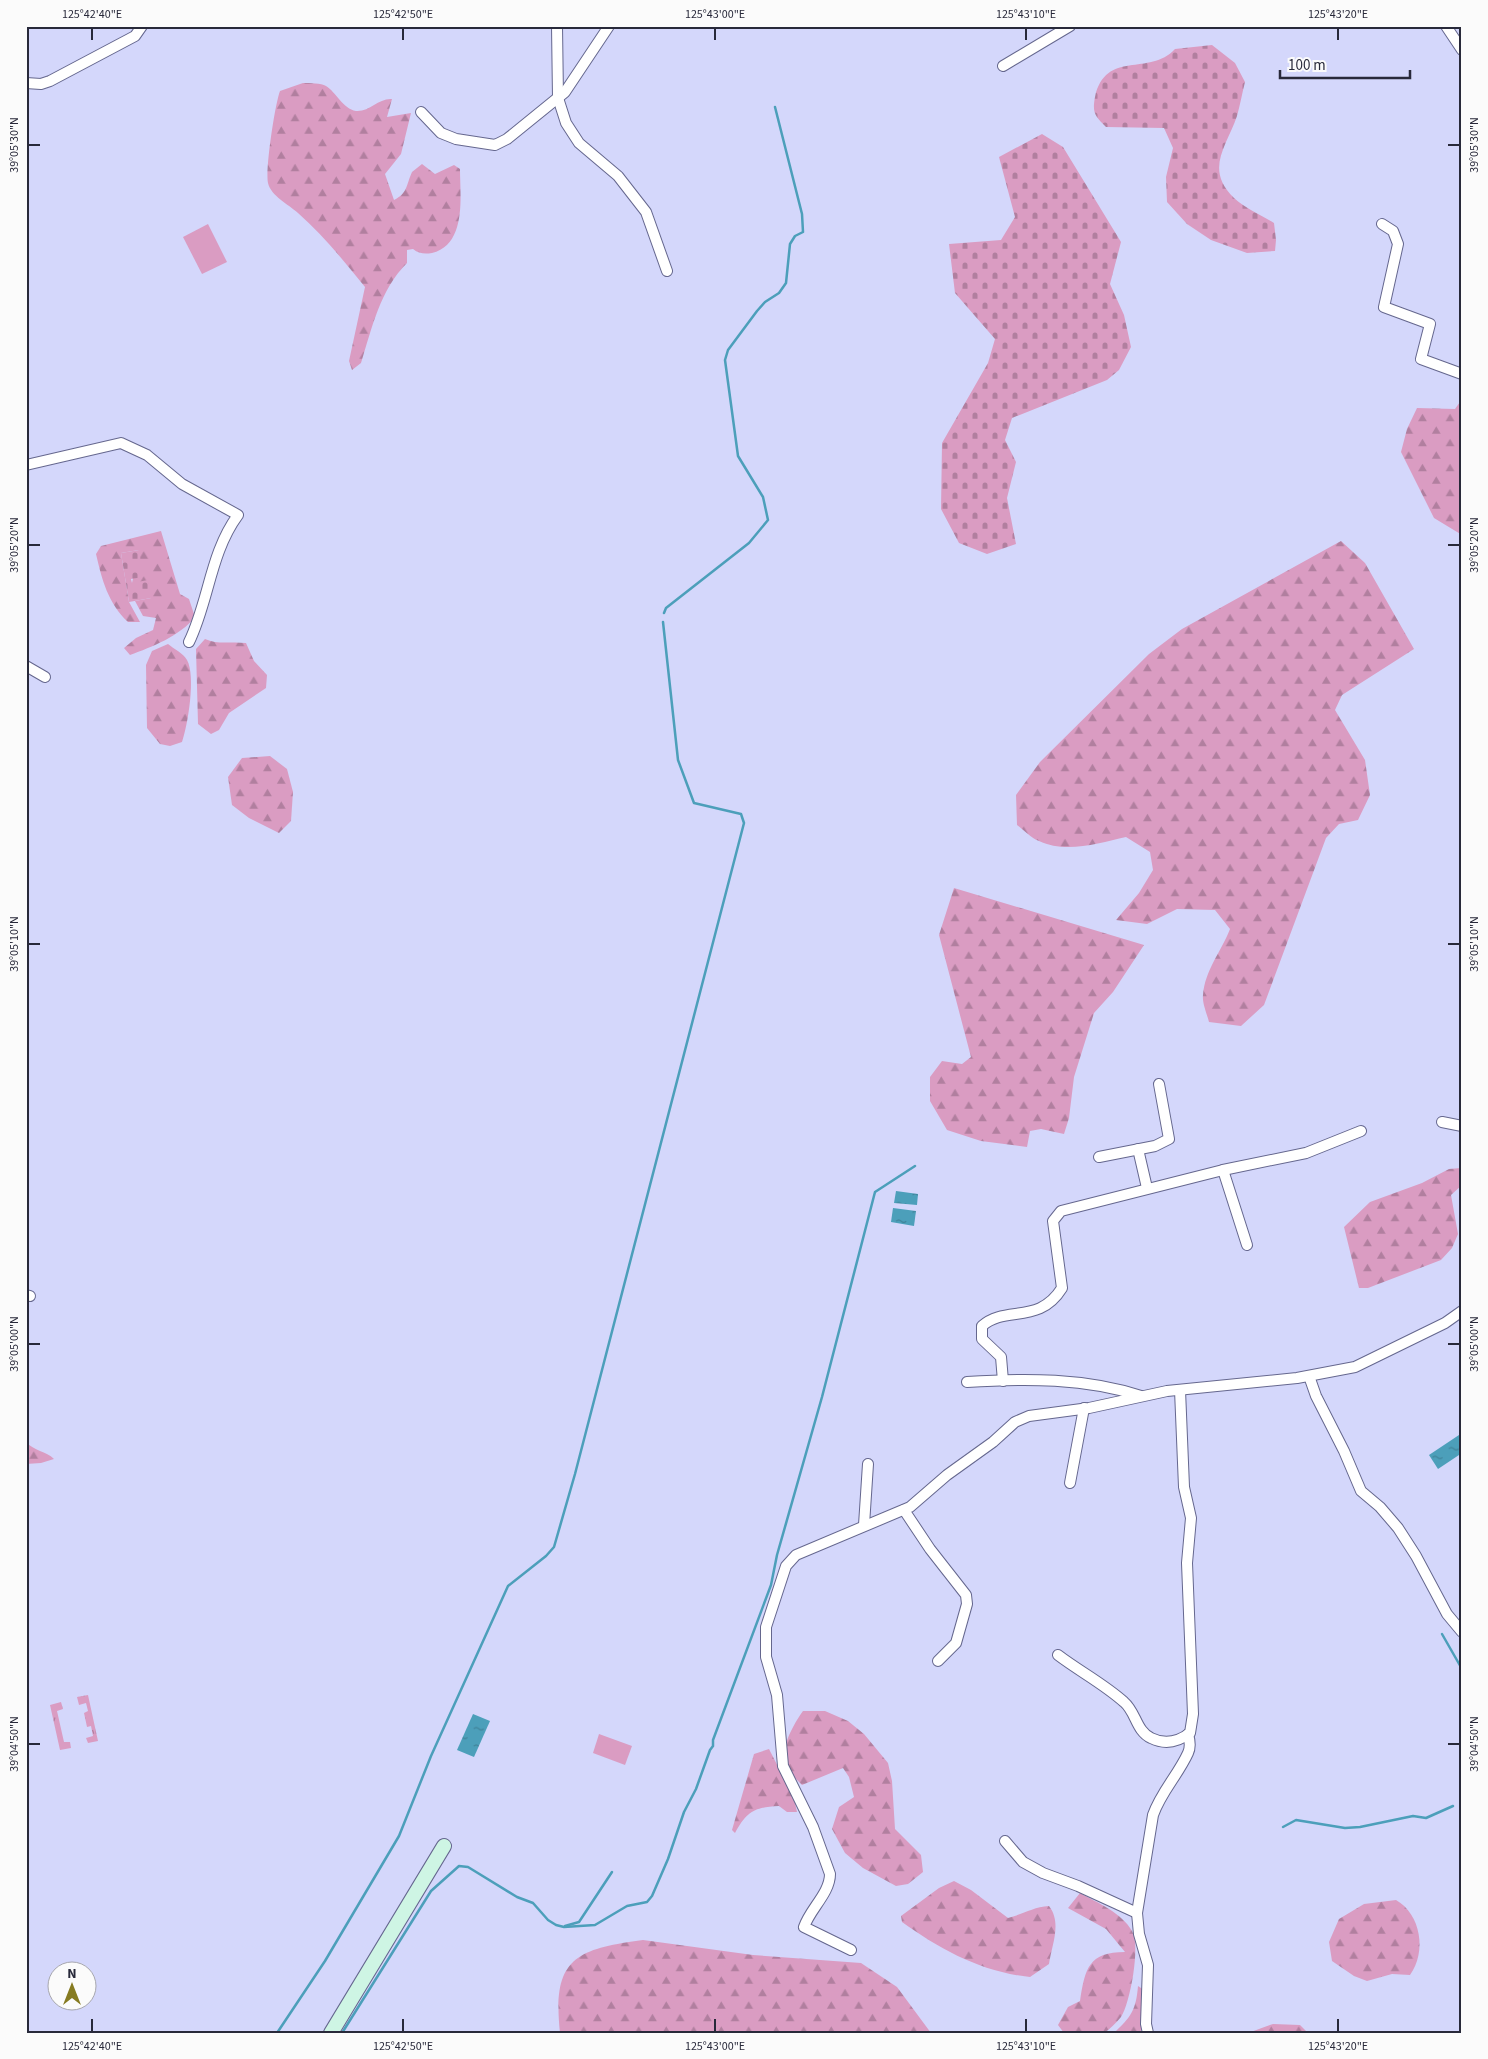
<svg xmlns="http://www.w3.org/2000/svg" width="1488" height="2059" font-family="'Source Sans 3',sans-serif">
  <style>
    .grass { fill: url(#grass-tufts) }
    .forest { fill: url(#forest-firs) }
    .cemetery { fill: url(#cemetery-stones) }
    .garden { fill: #da9cc2 }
    .water { fill: url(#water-ripples) }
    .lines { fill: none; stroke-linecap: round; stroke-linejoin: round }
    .stream { stroke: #4c9fba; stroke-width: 2.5 }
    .street-casing { stroke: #65678e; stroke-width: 12 }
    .secondary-casing { stroke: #65678e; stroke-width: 16 }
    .street { stroke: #fff; stroke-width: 10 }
    .secondary { stroke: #cef5e4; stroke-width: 14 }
    .ticks { fill: none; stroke: #28293a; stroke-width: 2 }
    .neatline { fill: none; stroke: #28293a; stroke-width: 2 }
    .ticks-label { font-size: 12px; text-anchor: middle; fill: #28293a }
  </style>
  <defs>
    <pattern id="grass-tufts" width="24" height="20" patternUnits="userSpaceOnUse" patternTransform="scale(1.25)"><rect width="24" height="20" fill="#da9cc2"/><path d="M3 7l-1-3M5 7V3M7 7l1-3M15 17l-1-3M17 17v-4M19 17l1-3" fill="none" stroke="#b17f9f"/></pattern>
    <pattern id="forest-firs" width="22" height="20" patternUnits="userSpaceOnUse" patternTransform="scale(1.25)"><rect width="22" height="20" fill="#da9cc2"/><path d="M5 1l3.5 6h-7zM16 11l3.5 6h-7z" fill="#b17f9f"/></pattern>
    <pattern id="cemetery-stones" width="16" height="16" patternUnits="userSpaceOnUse" patternTransform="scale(1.25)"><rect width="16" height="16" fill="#da9cc2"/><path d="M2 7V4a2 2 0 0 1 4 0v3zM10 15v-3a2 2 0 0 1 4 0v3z" fill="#b17f9f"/></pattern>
    <pattern id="water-ripples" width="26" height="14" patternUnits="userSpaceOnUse" patternTransform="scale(1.25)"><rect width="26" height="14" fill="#4c9fba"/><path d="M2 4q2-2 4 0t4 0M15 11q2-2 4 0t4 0" fill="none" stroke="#3f8298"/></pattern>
  </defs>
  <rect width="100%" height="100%" fill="#d4d7fb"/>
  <g class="grass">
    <path d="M88 1695 98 1741 88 1743 86 1738 93 1736 91 1726 87 1727 84 1713 88 1711 86 1703 79 1705 77 1697Z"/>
    <path d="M61 1702 63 1709 57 1711 64 1742H70L71 1748 60 1750 50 1705Z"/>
  </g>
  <g class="forest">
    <path d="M303 83C310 83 321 83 326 86 336 92 343 109 356 111 370 112 378 98 392 99L387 117 411 113 401 154 385 174 394 200C408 193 406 185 412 172L422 164 435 174 454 165 460 169C460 196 467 244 432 253 425 254 419 254 413 249L407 250V263C380 290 372 328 361 363L352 370 349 361 365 287C344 261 323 235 298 213 288 204 271 196 268 183 265 170 275 104 280 91Z"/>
    <path d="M1462 399V535L1434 518 1401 452 1407 429 1417 408 1455 409Z"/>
    <path d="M161 531 180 594 189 599 195 617C180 636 152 647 130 655L124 648 136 638 153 630 156 618 143 616 135 601 151 598 132 583 139 550 121 553 129 602 140 622H128C108 603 102 580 96 554L101 546Z"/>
    <path d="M1341 541 1365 563 1414 649 1342 695 1335 710 1365 760 1370 795 1358 820 1339 824 1326 838 1264 1005 1241 1026 1209 1022C1207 1014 1202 1003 1203 995 1205 970 1221 952 1230 929L1215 910 1177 909 1147 924 1116 920 1139 893 1153 870 1150 852 1126 837C1099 843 1066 854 1039 841 1031 838 1024 830 1017 825L1016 795 1040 762 1149 654 1182 629Z"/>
    <path d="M205 639C218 645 231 641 246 643L254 661 267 675 266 688 229 713 219 730 211 734 198 724 196 649Z"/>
    <path d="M168 644C174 649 183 653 187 660 196 676 188 725 182 742L170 746 160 744 147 728 146 665 152 651Z"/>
    <path d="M270 756 287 769 293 792 291 821 279 833 249 818 232 805 228 777 242 758Z"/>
    <path d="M954 888 1144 945 1113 992 1094 1013 1074 1077 1069 1118 1064 1134 1041 1129 1030 1131 1027 1147 981 1141 947 1130 930 1101V1077L942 1061 962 1064 971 1057 939 935Z"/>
    <path d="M1461 1168 1462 1185 1451 1195 1458 1234 1452 1248 1441 1260 1368 1288H1359L1344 1227 1370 1202 1422 1183 1449 1169Z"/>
    <path d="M26 1442C34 1451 46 1451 54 1459L41 1463 26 1464Z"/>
    <path d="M803 1711H825L848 1721 864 1734 888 1763 892 1781 895 1829 921 1855 923 1872 908 1884 896 1886 863 1868 845 1853 832 1829 839 1807 854 1797 849 1777 843 1768 802 1785C795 1778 786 1770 784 1759 782 1745 795 1722 803 1711Z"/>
    <path d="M769 1749 794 1798 797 1812H787L779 1806C755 1807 747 1811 735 1833L732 1830 754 1754Z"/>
    <path d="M954 1881 971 1890 1008 1918C1024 1914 1033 1907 1049 1906 1062 1923 1052 1944 1049 1964L1030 1977C982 1972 941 1950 902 1922L901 1916 939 1888Z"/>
    <path d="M1080 1893C1098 1903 1122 1913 1132 1931 1141 1945 1130 2004 1121 2017 1116 2023 1110 2029 1104 2033H1064L1058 2025 1068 2007 1080 2001C1085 1968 1089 1952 1125 1952L1106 1929 1068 1908Z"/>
    <path d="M1396 1900C1421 1914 1427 1952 1410 1975L1392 1974 1367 1981 1354 1976 1332 1961 1329 1942 1339 1919 1364 1904Z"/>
    <path d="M643 1940 753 1955 861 1963 897 1987 931 2033H560C552 1959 575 1949 643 1940Z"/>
    <path d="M1138 1986 1144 1990 1143 2025 1140 2033H1114C1131 2017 1136 2010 1138 1986Z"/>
    <path d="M1273 2024 1300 2025 1308 2033H1248Z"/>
  </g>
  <g class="cemetery">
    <path d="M1212 45 1235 63 1245 82C1242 94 1240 105 1237 116 1227 146 1204 169 1234 198 1245 208 1261 215 1274 223L1276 240 1275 251 1247 253 1211 240 1187 224 1167 202 1166 177 1173 148 1164 128 1106 127C1095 116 1092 113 1095 97 1106 49 1149 77 1175 49Z"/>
    <path d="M1042 134 1063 147 1121 242 1110 284 1124 315 1131 347 1119 370 1107 380 1012 418 1005 440 1016 462 1007 498 1016 544 987 554 959 543 941 509 942 443 988 363 995 339 955 293 949 244 1001 240 1015 217 999 157Z"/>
    <path d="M139 550 143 577 131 579 132 583 148 580 151 598 129 602 121 553Z"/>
  </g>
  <g class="garden">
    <path d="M208 224 227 262 202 274 183 237Z"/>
    <path d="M599 1734 632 1746 625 1765 593 1753Z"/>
  </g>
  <g class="water">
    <path d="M896 1191 918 1194 917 1205 894 1203Z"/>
    <path d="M893 1208 916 1211 914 1226 891 1222Z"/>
    <path d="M1462 1433V1453L1438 1469 1429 1455Z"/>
    <path d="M473 1714 490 1721 474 1757 457 1750Z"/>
  </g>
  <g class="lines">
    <g class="stream">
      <path d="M664 613 666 608 749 543 768 520 763 497 738 456 725 360 728 350 757 311 765 302 779 293 786 283 790 244 795 236 803 232 802 214 775 107"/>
      <path d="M1442 1634 1462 1669"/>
      <path d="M1283 1827 1296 1820 1345 1828 1360 1827 1413 1816 1426 1818 1453 1806"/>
      <path d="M565 1926 579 1922 612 1872"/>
      <path d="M277 2033 325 1961 399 1836 431 1756 508 1586 546 1556 554 1547 575 1474 744 823 741 814 694 803 678 760 663 622"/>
      <path d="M342 2033 431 1891 459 1866 468 1867 517 1897 533 1903 548 1920 556 1925 564 1927 595 1925 627 1906 647 1902 652 1896 668 1859 684 1812 696 1789 710 1750 713 1746V1740L771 1585 777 1555 822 1397 875 1192 915 1166"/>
    </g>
    <g class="street-casing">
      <g id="street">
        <path d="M557 26 558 98 566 123 579 143 618 176 646 212 667 271"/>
        <path d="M1446 26 1462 50"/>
        <path d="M1003 66 1070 26"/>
        <path d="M26 83 41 84 50 81 135 36 142 26"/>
        <path d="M421 112 441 133 456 139 495 145 507 139 565 92 609 26"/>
        <path d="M1382 224 1393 231 1398 244 1384 307 1430 324 1421 359 1462 374"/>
        <path d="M26 465 121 443 147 455 182 484 238 515C210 553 209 601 189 642"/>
        <path d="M26 666 45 677"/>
        <path d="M1442 1122 1462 1126"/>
        <path d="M1138 1149 1147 1188"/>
        <path d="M1099 1157 1155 1146 1169 1139 1159 1084"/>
        <path d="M1223 1170 1247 1245"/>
        <path d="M26 1295 30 1296"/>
        <path d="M1309 1376 1316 1396 1344 1451 1361 1491 1380 1507 1398 1528 1416 1556 1447 1614 1462 1632"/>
        <path d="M1003 1381 1001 1357 982 1339V1326C1006 1305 1039 1325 1062 1288L1053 1221 1061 1211 1223 1170 1306 1153 1361 1131"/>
        <path d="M967 1382C1025 1378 1086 1378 1141 1396"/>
        <path d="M1070 1483 1084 1408"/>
        <path d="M904 1510 930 1549 966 1595 967 1604 956 1643 938 1661"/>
        <path d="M864 1525 868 1464"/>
        <path d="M1058 1655C1079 1671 1104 1684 1124 1702 1136 1712 1136 1731 1151 1738 1165 1745 1178 1742 1190 1733L1193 1714 1187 1563 1191 1518 1184 1487 1180 1390"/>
        <path d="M1005 1841 1023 1862 1043 1873 1078 1886 1137 1913"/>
        <path d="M851 1950 804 1927C810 1909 830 1893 830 1874L813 1827 783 1766 777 1695 766 1657V1627L786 1566 796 1555 910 1507 947 1475 993 1442 1015 1422 1029 1416 1089 1408 1167 1391 1297 1378 1355 1367 1445 1323 1462 1311"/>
        <path d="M1148 2033 1146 2024 1148 1965 1139 1934 1137 1913 1153 1815C1161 1792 1178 1775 1188 1753 1191 1747 1190 1741 1188 1734"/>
      </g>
    </g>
    <g class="secondary-casing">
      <path id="secondary" d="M331 2033 444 1846"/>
    </g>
    <use href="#street" class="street"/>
    <use href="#secondary" class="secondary"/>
  </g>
  <path class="ticks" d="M92 28V40M403 28V40M715 28V40M1026 28V40M1338 28V40M28 145H40M1448 145H1460M28 545H40M1448 545H1460M28 944H40M1448 944H1460M28 1344H40M1448 1344H1460M28 1744H40M1448 1744H1460M92 2019V2032M403 2019V2032M715 2019V2032M1026 2019V2032M1338 2019V2032"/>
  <rect width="1488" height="2059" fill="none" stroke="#fbfbfb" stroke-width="55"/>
  <g transform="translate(72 1986)"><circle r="24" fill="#fbfbfb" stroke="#a7a7ae"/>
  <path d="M0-4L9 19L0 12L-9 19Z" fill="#867b21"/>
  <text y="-8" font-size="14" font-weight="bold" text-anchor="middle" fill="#28293a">N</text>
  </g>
  <path d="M1280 70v8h130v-8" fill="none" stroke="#28293a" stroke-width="2.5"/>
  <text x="1288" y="70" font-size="15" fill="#28293a" stroke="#fbfbfb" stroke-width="4" paint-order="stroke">100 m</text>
  <rect x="28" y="28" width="1432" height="2004" class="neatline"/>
  <g class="ticks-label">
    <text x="92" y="18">125°42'40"E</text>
    <text x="403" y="18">125°42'50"E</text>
    <text x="715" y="18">125°43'00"E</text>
    <text x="1026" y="18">125°43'10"E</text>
    <text x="1338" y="18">125°43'20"E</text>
    <text transform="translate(14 145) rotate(-90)" y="4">39°05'30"N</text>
    <text transform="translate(1474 145) rotate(-90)" y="4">39°05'30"N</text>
    <text transform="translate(14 545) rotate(-90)" y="4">39°05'20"N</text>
    <text transform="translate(1474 545) rotate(-90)" y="4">39°05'20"N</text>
    <text transform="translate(14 944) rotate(-90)" y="4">39°05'10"N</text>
    <text transform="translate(1474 944) rotate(-90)" y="4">39°05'10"N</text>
    <text transform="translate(14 1344) rotate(-90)" y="4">39°05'00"N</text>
    <text transform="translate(1474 1344) rotate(-90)" y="4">39°05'00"N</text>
    <text transform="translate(14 1744) rotate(-90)" y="4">39°04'50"N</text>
    <text transform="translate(1474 1744) rotate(-90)" y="4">39°04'50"N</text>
    <text x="92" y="2050">125°42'40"E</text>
    <text x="403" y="2050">125°42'50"E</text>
    <text x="715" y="2050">125°43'00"E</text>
    <text x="1026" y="2050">125°43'10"E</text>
    <text x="1338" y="2050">125°43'20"E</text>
  </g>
</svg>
